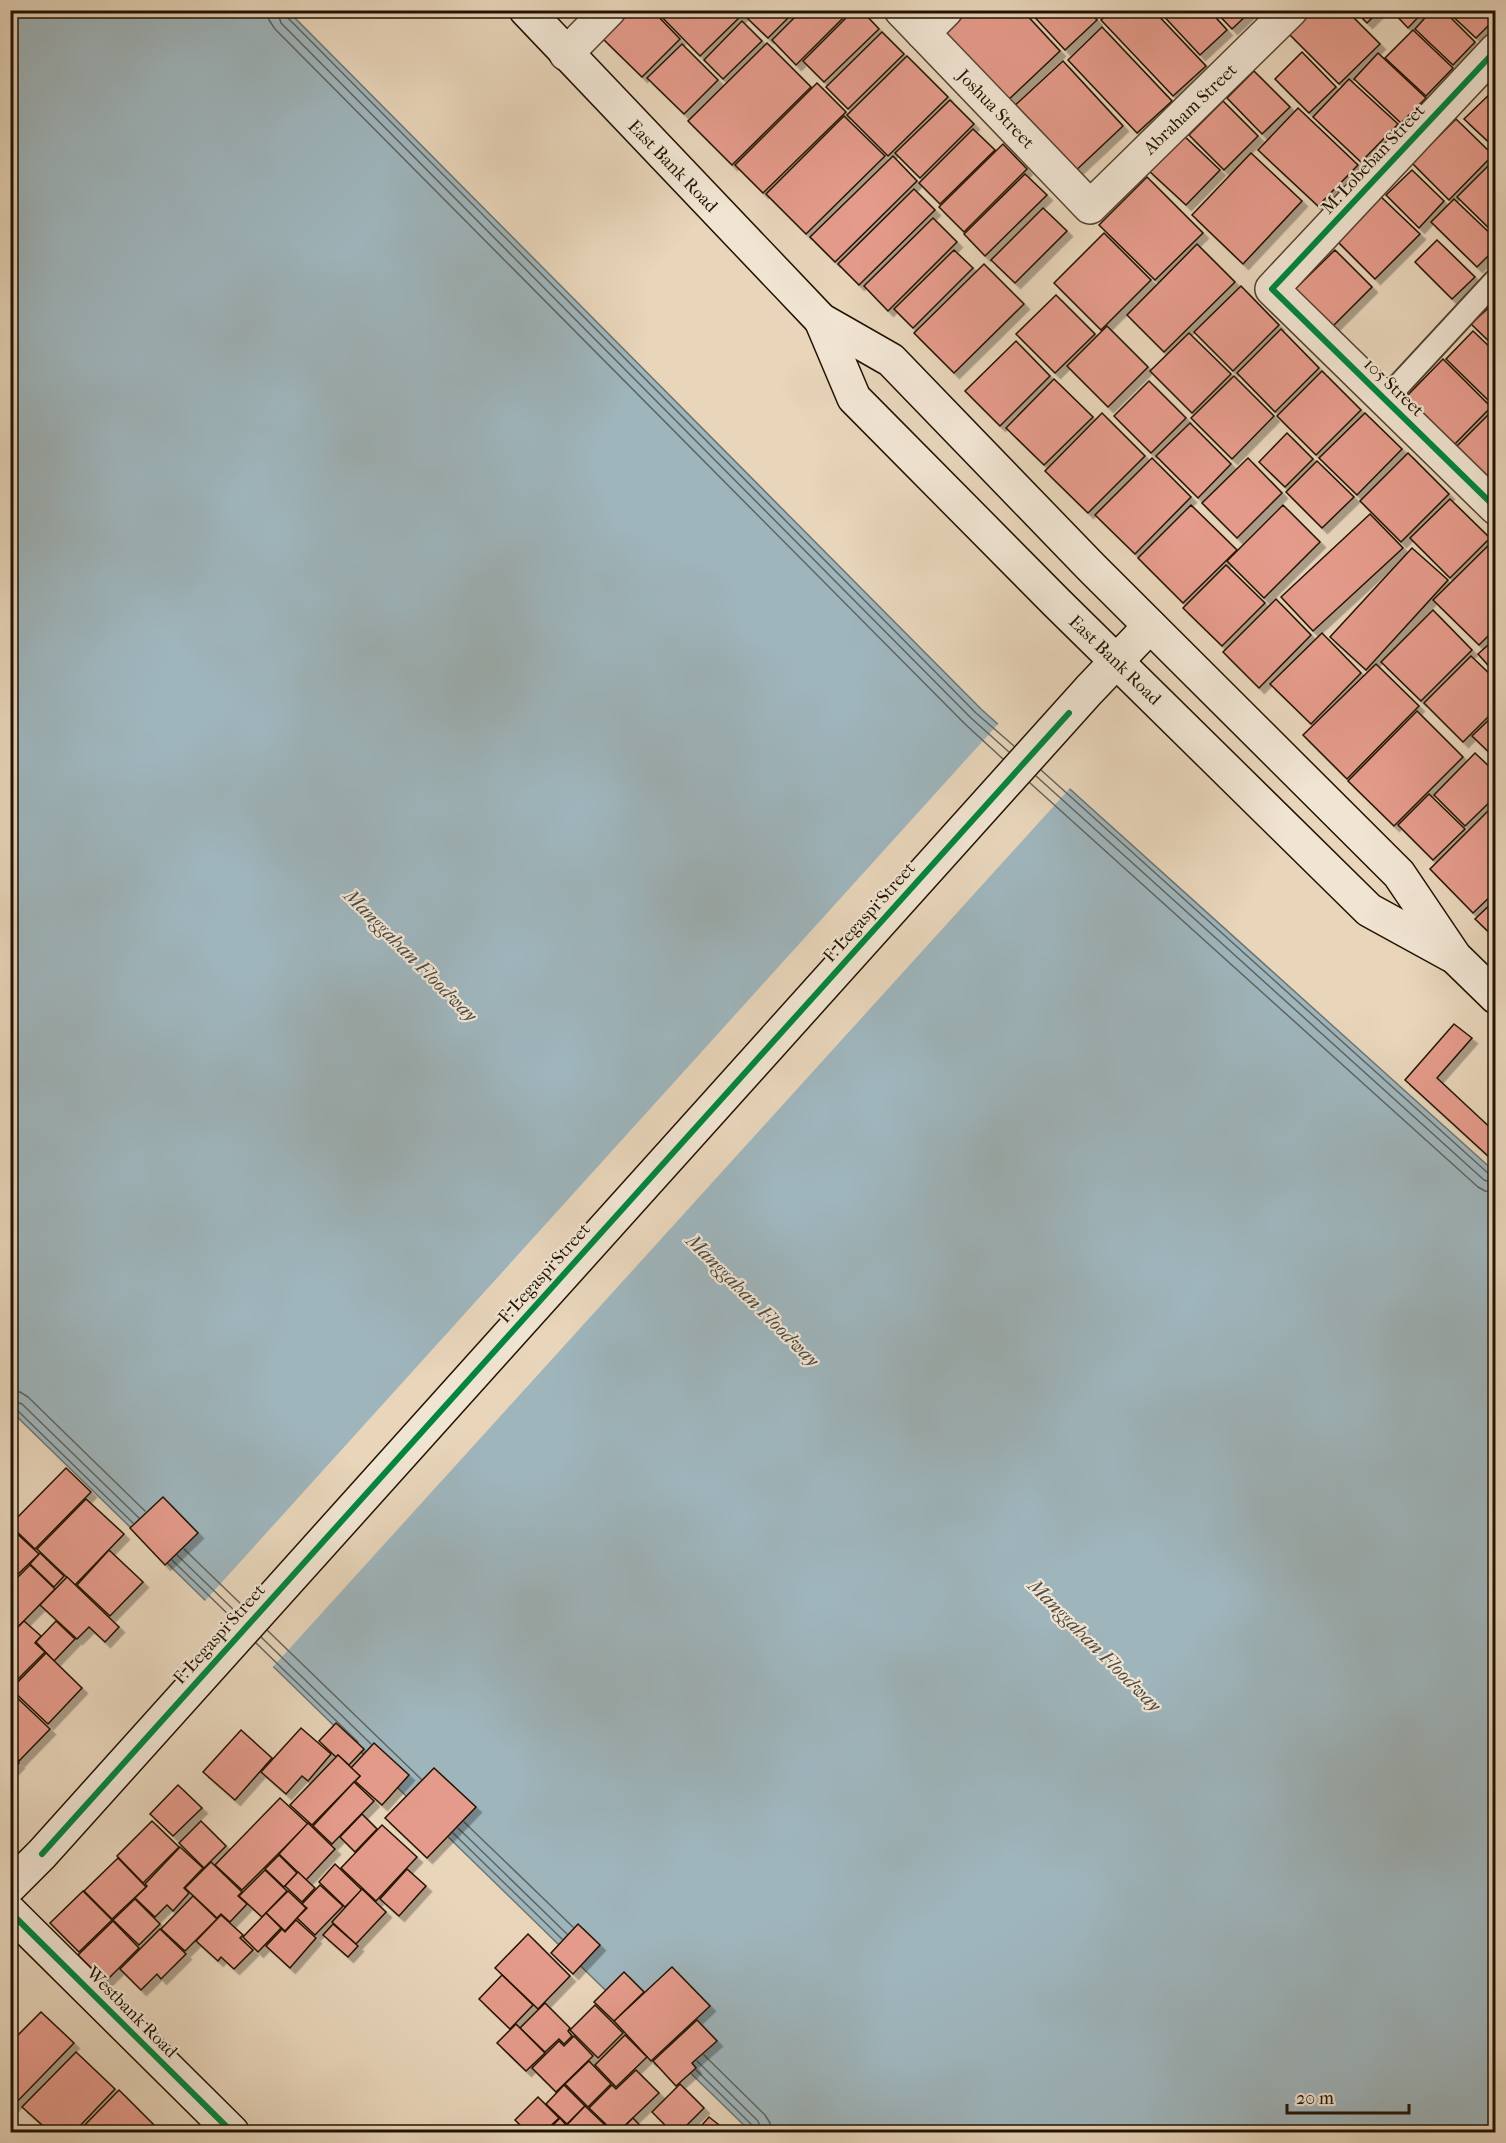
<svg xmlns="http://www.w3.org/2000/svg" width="1506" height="2143" font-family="'IM FELL French Canon',serif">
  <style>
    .water { fill: #9eb5bc; stroke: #6c7471; stroke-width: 1.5 }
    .pier { fill: #e8d5ba }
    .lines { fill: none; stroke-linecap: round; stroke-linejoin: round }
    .shore { stroke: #60645e; stroke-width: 1.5 }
    .building { fill: #e59b8b; stroke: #211301; stroke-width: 1.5; filter: url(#shadow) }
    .lane-casing { stroke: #53442f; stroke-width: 26 }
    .street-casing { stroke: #53442f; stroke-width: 36 }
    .secondary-casing { stroke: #211301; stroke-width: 36 }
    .lane { stroke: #f0e4d2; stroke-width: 22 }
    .street { stroke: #f0e4d2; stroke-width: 33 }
    .secondary { stroke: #f0e4d2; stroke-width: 33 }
    .cycleway-casing { stroke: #f0e4d2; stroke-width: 10 }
    .cycleway { stroke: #00873e; stroke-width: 6 }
    .labels { text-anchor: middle; stroke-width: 4.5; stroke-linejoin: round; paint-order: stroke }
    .street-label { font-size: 18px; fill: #211301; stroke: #f0e4d2 }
    .water-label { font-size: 20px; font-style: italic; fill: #4d4c42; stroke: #f0e4d2 }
  </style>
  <defs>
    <filter id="shadow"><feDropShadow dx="5.5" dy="5.5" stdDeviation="0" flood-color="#0004"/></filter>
  </defs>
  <rect width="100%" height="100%" fill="#e8d5ba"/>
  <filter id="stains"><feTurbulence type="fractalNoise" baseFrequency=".00333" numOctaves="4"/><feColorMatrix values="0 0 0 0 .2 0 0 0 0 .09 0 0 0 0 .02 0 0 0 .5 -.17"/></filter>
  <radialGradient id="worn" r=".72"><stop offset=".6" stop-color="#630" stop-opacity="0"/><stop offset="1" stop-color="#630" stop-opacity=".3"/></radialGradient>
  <path class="water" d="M10 11H288L981 709 1495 1172V2132H751L11 1411Z"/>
  <path class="pier" d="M1000 722 1072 786 271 1669 203 1603Z"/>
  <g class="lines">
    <g class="shore">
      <path d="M268 10 269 20 275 29 965 724 1003 759"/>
      <path d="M277 10 281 23 971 718 1009 752"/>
      <path d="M285 10 287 17 976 713 1014 746"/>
      <path d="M1041 770 1489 1174 1496 1176"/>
      <path d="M1036 776 1484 1180 1496 1184"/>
      <path d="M1030 783 1478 1187 1485 1191 1496 1193"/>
      <path d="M10 1391 20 1392 28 1397 145 1511"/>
      <path d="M10 1400 22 1404 139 1518"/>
      <path d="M10 1408 17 1410 133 1523"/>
      <path d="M184 1549 242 1605"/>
      <path d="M177 1555 236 1612"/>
      <path d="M172 1560 231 1617"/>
      <path d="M267 1630 421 1779"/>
      <path d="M261 1637 371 1744"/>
      <path d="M256 1643 358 1742"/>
      <path d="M464 1822 573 1927"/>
      <path d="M458 1828 567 1934"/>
      <path d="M453 1833 562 1939"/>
      <path d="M704 2055 765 2115 770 2123 771 2132"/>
      <path d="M697 2061 758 2121 762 2132"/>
      <path d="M696 2070 753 2126 755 2132"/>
    </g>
  </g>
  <g class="building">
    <path d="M631 10H652L680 39 642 77 603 39Z"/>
    <path d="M655 10H744L745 12 700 56Z"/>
    <path d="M753 10H796L768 38 746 17Z"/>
    <path d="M802 10H851L796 65 772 40Z"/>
    <path d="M854 10H861L879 29 824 82 803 61Z"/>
    <path d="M966 10H1022L1060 51 1005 103 941 34Z"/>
    <path d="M1028 10H1088L1097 20 1065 50Z"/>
    <path d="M1112 10H1153L1206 66 1173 96 1101 20Z"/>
    <path d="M1158 10H1209L1227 30 1200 55Z"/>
    <path d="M1214 10H1252L1232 29Z"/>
    <path d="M1313 10H1346L1380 44 1339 84 1289 34Z"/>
    <path d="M1354 10H1380L1367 23Z"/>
    <path d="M1391 10H1425L1408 28Z"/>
    <path d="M1432 10H1443L1475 42 1453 65 1415 29Z"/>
    <path d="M1446 10H1496V18L1476 38Z"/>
    <path d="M742 21 762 41 723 79 704 60Z"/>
    <path d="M1102 27 1172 101 1137 133 1068 60Z"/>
    <path d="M1413 30 1453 68 1426 96 1385 58Z"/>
    <path d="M882 32 904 54 848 109 826 87Z"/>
    <path d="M767 43 811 87 732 165 688 121Z"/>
    <path d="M682 44 718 80 684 114 647 78Z"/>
    <path d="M1302 52 1336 87 1309 113 1275 79Z"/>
    <path d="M1378 53 1426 98 1401 123 1354 79Z"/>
    <path d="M907 56 948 97 888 156 847 115Z"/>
    <path d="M1063 61 1123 126 1071 175 1010 110Z"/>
    <path d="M1254 71 1290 107 1262 134 1227 98Z"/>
    <path d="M1349 79 1398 124 1361 162 1313 117Z"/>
    <path d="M817 83 846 112 763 193 735 165Z"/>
    <path d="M1496 88V149L1464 119Z"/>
    <path d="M950 100 974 124 920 178 895 153Z"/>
    <path d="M1223 101 1258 136 1224 170 1189 135Z"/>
    <path d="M1298 108 1358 165 1318 206 1258 150Z"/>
    <path d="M844 116 885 156 806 234 766 194Z"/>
    <path d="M1456 119 1493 155 1449 200 1412 163Z"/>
    <path d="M973 129 995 150 940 204 919 183Z"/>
    <path d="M1182 134 1220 170 1186 205 1148 170Z"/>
    <path d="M1003 144 1027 169 964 232 939 207Z"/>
    <path d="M1251 153 1302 201 1243 264 1192 215Z"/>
    <path d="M893 156 917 181 835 262 810 237Z"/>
    <path d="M1496 158V235L1457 197Z"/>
    <path d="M1412 170 1444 201 1419 228 1386 195Z"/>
    <path d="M1025 174 1047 195 985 256 964 234Z"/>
    <path d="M1147 177 1203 233 1155 280 1099 225Z"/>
    <path d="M914 189 935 210 859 285 838 264Z"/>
    <path d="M1379 195 1420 234 1375 279 1335 239Z"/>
    <path d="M1454 199 1496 239V248L1477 267 1431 222Z"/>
    <path d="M1043 208 1067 231 1015 283 991 260Z"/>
    <path d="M933 218 957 242 888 311 864 286Z"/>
    <path d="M1104 233 1151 280 1101 330 1054 283Z"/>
    <path d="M1437 240 1475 277 1452 299 1415 262Z"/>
    <path d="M1197 244 1235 282 1164 352 1127 315Z"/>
    <path d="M954 250 973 268 913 328 894 309Z"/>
    <path d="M1335 250 1372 287 1331 328 1293 291Z"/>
    <path d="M984 264 1024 304 954 373 914 333Z"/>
    <path d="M1241 286 1279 325 1233 371 1194 332Z"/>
    <path d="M1056 295 1095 334 1055 373 1016 334Z"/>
    <path d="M1496 301V348L1471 324Z"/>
    <path d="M1107 326 1148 367 1108 407 1067 366Z"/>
    <path d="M1281 329 1319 368 1275 412 1237 373Z"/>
    <path d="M1473 331 1496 353V395L1489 401 1446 359Z"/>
    <path d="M1189 333 1231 374 1192 413 1150 371Z"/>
    <path d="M1016 341 1050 376 1000 426 965 391Z"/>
    <path d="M1443 359 1491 407 1452 447 1404 399Z"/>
    <path d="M1322 371 1361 410 1316 455 1277 416Z"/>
    <path d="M1234 376 1274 416 1232 459 1191 418Z"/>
    <path d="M1054 379 1093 417 1044 465 1006 428Z"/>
    <path d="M1149 381 1186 418 1151 453 1114 416Z"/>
    <path d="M1494 409 1496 411V486L1456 447Z"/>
    <path d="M1102 413 1145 456 1088 513 1045 471Z"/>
    <path d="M1365 413 1402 449 1357 495 1319 458Z"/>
    <path d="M1190 423 1231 464 1198 498 1156 456Z"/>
    <path d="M1287 433 1313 459 1285 487 1259 462Z"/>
    <path d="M1408 453 1449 494 1401 542 1360 501Z"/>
    <path d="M1152 458 1191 497 1135 554 1095 515Z"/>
    <path d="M1248 458 1282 493 1237 538 1202 503Z"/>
    <path d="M1317 461 1354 497 1322 528 1286 492Z"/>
    <path d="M1450 499 1490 538 1450 578 1410 538Z"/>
    <path d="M1191 505 1237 550 1183 603 1138 558Z"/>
    <path d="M1283 505 1320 542 1264 598 1227 561Z"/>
    <path d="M1370 514 1403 548 1313 631 1281 597Z"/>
    <path d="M1496 538V628L1479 645 1433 600Z"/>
    <path d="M1412 548 1448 580 1366 670 1330 637Z"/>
    <path d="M1226 565 1265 603 1222 646 1183 608Z"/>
    <path d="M1276 599 1311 635 1259 688 1223 652Z"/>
    <path d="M1433 610 1472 650 1421 701 1381 662Z"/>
    <path d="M1322 633 1361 673 1311 724 1270 684Z"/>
    <path d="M1496 638V674L1478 654Z"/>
    <path d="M1471 656 1496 680V709L1463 742 1424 703Z"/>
    <path d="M1376 664 1419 706 1347 779 1303 735Z"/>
    <path d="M1417 711 1463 757 1394 826 1348 781Z"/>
    <path d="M1496 713V759L1472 736Z"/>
    <path d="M1475 753 1496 773V796L1465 826 1434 795Z"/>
    <path d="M1429 794 1465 829 1433 860 1398 825Z"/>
    <path d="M1496 803V891L1473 913 1430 869Z"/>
    <path d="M1496 899V939L1475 919Z"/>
    <path d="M1454 1024 1472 1038 1437 1078 1496 1133V1148L1488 1156 1405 1080Z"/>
    <path d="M66 1468 91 1492 35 1549 10 1525Z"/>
    <path d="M163 1497 198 1533 165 1565 130 1528Z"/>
    <path d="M86 1499 124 1534 75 1585 37 1549Z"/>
    <path d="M11 1528 39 1554 15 1577 10 1572Z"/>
    <path d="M109 1550 143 1582 110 1616 77 1585Z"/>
    <path d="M40 1553 64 1576 54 1587 30 1564Z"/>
    <path d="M30 1565 55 1589 14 1631 10 1628V1578L13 1576 16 1579Z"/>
    <path d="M67 1577 119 1627 105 1642 89 1627 77 1639 40 1605Z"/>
    <path d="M24 1621 41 1636 35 1643 45 1652 10 1687V1628L14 1631Z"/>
    <path d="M56 1621 75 1639 54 1661 36 1642Z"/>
    <path d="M46 1653 82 1688 48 1724 11 1689Z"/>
    <path d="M11 1692 50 1729 19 1761 10 1753Z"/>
    <path d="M336 1723 364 1749 349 1765 338 1755 336 1757 319 1741Z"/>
    <path d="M301 1728 331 1754 308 1781 302 1776 286 1794 261 1772Z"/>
    <path d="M241 1730 272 1758 235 1800 203 1772Z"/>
    <path d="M374 1743 409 1775 382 1805 355 1781 360 1776 351 1768Z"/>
    <path d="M10 1755 19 1763 10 1772Z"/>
    <path d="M338 1755 360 1776 312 1825 290 1805Z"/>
    <path d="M434 1768 476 1807 427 1858 385 1818Z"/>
    <path d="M354 1782 374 1801 332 1844 313 1826Z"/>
    <path d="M178 1785 202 1808 173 1836 150 1814Z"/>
    <path d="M280 1798 308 1824 242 1890 215 1865Z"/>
    <path d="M362 1814 377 1829 355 1852 340 1837Z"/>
    <path d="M152 1821 179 1847 143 1883 117 1856Z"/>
    <path d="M201 1821 226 1846 204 1868 179 1843Z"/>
    <path d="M308 1823 335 1849 306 1880 279 1854Z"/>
    <path d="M382 1825 417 1857 376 1901 341 1868Z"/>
    <path d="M180 1847 203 1868 184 1888 189 1893 173 1911 167 1905 155 1917 135 1898 147 1886 145 1884Z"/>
    <path d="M279 1855 297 1873 284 1887 265 1869Z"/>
    <path d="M118 1858 146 1887 112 1919 84 1891Z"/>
    <path d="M211 1862 242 1892 238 1896 247 1904 230 1922 221 1914 217 1918 185 1888Z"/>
    <path d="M335 1864 362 1890 345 1907 319 1882Z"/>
    <path d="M407 1869 426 1886 399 1916 380 1899Z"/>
    <path d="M265 1870 287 1891 262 1917 239 1896Z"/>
    <path d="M298 1872 315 1888 302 1902 285 1886Z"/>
    <path d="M320 1885 343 1906 315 1935 297 1918 307 1908 302 1904Z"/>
    <path d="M362 1889 386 1912 356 1944 332 1922Z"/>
    <path d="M83 1891 112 1920 79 1952 50 1923Z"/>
    <path d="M288 1891 306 1908 285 1931 266 1913Z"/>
    <path d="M193 1896 217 1919 185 1951 161 1929Z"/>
    <path d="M135 1899 160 1924 139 1945 113 1920Z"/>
    <path d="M266 1913 281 1928 258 1952 243 1937Z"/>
    <path d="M221 1915 243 1935 240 1938 253 1950 234 1969 221 1957 218 1961 196 1941Z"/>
    <path d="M296 1920 316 1938 290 1968 266 1946 282 1929 285 1932Z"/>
    <path d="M113 1921 139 1948 105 1982 78 1955Z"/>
    <path d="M333 1924 358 1946 348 1957 323 1935Z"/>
    <path d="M578 1924 600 1945 573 1974 551 1953Z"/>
    <path d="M160 1929 186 1954 161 1979 157 1974 141 1990 120 1969Z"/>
    <path d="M528 1934 570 1976 538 2009 495 1968Z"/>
    <path d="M672 1967 710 2006 651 2061 614 2021Z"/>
    <path d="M624 1972 644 1992 614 2021 594 2002Z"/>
    <path d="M502 1975 533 2005 510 2029 479 1999Z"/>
    <path d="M545 2003 570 2028 568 2031 572 2036 564 2044 559 2039 545 2052 520 2028Z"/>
    <path d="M595 2005 623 2033 598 2058 570 2030Z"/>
    <path d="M41 2012 74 2043 10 2109V2043Z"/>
    <path d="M697 2020 717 2041 692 2063 696 2068 676 2086 653 2061Z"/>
    <path d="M516 2024 545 2053 526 2071 497 2043Z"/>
    <path d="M625 2035 647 2057 616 2087 595 2065Z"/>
    <path d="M574 2036 593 2056 556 2092 532 2068 559 2041 564 2046Z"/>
    <path d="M76 2052 115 2089 74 2132H50L22 2107Z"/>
    <path d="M589 2061 611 2084 588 2107 565 2084Z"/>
    <path d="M636 2070 659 2093 618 2132H614L589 2108 612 2085 616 2089Z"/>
    <path d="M680 2084 704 2108 680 2132H672L652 2112Z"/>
    <path d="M564 2085 585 2106 567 2124 546 2104Z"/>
    <path d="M119 2090 157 2128 153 2132H78Z"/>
    <path d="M538 2097 559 2118 544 2132H527L515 2120Z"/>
    <path d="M585 2106 605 2125 599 2132H566L563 2129Z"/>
    <path d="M709 2117 728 2132H696Z"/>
    <path d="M560 2118 566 2125 562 2129 565 2132H546Z"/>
    <path d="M633 2118 646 2132H619Z"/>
  </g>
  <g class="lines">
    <g class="lane-casing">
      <path id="lane" d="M1385 400 1496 280"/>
    </g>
    <g class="street-casing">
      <g id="street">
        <path d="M901 10 1090 207 1291 10"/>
        <path d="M923 33 946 10"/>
        <path d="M1496 50 1272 289 1496 508"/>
        <path d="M566 54 609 10"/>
      </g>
    </g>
    <g class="secondary-casing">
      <g id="secondary">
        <path d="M526 10 821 320 891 360 1091 567 1399 874 1455 957 1496 997"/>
        <path d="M821 320 854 398 1056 602 1369 910 1451 955"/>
        <path d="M10 1886 42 1854 1089 690 1150 626"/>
        <path d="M10 1912 232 2132"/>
      </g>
    </g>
    <use href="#lane" class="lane"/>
    <use href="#street" class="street"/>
    <use href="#secondary" class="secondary"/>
    <g class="cycleway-casing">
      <g id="cycleway">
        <path d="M1496 50 1272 289 1496 508"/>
        <path d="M42 1854 1069 713"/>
        <path d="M10 1912 232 2132"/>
      </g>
    </g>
    <use href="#cycleway" class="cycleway"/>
  </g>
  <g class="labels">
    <g class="street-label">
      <text transform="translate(996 109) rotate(46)" y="6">Joshua Street</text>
      <text transform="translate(1190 109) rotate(-44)" y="6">Abraham Street</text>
      <text transform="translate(1373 159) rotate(-47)" y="6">M. Lobeban Street</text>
      <text transform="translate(673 166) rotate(46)" y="6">East Bank Road</text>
      <text transform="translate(1394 387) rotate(44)" y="6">105 Street</text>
      <text transform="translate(1115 660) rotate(44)" y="6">East Bank Road</text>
      <text transform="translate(869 912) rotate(-48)" y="6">F. Legaspi Street</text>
      <text transform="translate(544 1273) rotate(-48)" y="6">F. Legaspi Street</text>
      <text transform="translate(219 1634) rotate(-48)" y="6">F. Legaspi Street</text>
      <text transform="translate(132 2012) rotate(45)" y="6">Westbank Road</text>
    </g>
    <g class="water-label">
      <text transform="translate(411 955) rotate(45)" y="7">Manggahan Floodway</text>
      <text transform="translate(753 1300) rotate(45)" y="7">Manggahan Floodway</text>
      <text transform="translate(1095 1645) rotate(45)" y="7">Manggahan Floodway</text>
    </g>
  </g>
  <rect width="1506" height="2143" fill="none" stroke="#e8d5ba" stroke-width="36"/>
  <rect x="12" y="12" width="1482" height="2119" fill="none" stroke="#211301" stroke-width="3"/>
  <rect x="18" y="18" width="1470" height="2107" fill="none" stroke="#211301" stroke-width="1.5"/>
  <path d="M1287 2104v9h122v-9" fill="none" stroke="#211301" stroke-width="3"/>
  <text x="1296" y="2104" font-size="18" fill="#211301" stroke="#f0e4d2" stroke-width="4.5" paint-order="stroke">20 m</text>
  <rect width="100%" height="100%" filter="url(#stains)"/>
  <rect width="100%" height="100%" fill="url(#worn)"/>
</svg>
